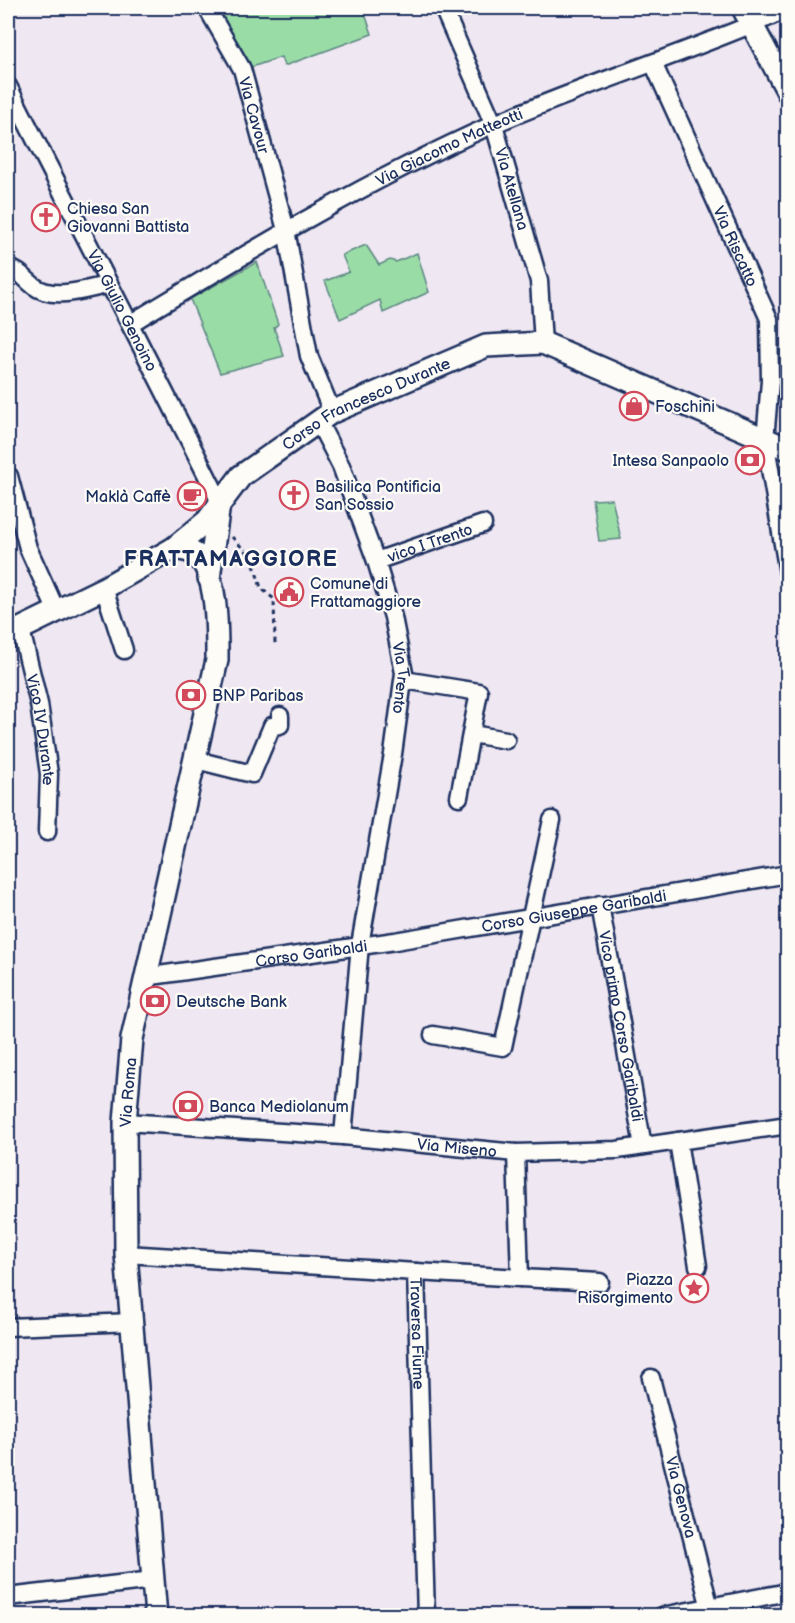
<svg xmlns="http://www.w3.org/2000/svg" width="795" height="1623" font-family="'Balsamiq Sans',sans-serif">
  <style>
    .green { fill: #9adca6; stroke: #5a8682; stroke-width: 1.5 }
    .lines { fill: none; stroke-linecap: round; stroke-linejoin: round }
    .minor-casing { stroke: #1b2f5e; stroke-width: 21 }
    .tertiary-casing { stroke: #1b2f5e; stroke-width: 26 }
    .path { stroke: #1b2f5e; stroke-width: 3; stroke-dasharray: 4.5 4.5; stroke-linecap: butt }
    .minor { stroke: #fdfcf7; stroke-width: 16 }
    .tertiary { stroke: #fdfcf7; stroke-width: 21 }
    .labels { text-anchor: middle; stroke-width: 4.5; stroke-linejoin: round; paint-order: stroke }
    .street-label { font-size: 16px; fill: #1b2f5e; stroke: #fdfcf7 }
    .poi-label { font-size: 16px; fill: #1b2f5e; stroke: #fdfcf7; text-anchor: start }
    .district-label { font-size: 22px; font-weight: bold; letter-spacing: 1.5px; fill: #1b2f5e; stroke: #fdfcf7 }
  </style>
  <rect width="100%" height="100%" fill="#efe7f1"/>
  <filter id="ink" filterUnits="userSpaceOnUse"><feTurbulence type="fractalNoise" baseFrequency=".0167" numOctaves="2"/><feDisplacementMap in="SourceGraphic" scale="12" xChannelSelector="R" yChannelSelector="G"/><feConvolveMatrix kernelMatrix="1 2 1 2 8 2 1 2 1" color-interpolation-filters="sRGB"/></filter>
  <g filter="url(#ink)">
    <g class="green">
      <path d="M239 8H363L372 34 284 66 281 57 246 69 218 15Z"/>
      <path d="M366 245 379 265 390 260 396 262 417 253 429 292 383 313 380 300 340 319 325 281 349 272 342 255Z"/>
      <path d="M257 262 278 324 274 328 284 356 220 373 190 299Z"/>
      <path d="M612 499 621 539 599 541 593 500Z"/>
    </g>
    <g class="lines">
      <g class="minor-casing">
        <g id="minor">
          <path id="s1" d="M207 8 242 69 286 230 309 356 332 412"/>
          <path id="s2" d="M443 8 494 125 539 281 543 343"/>
          <path id="s3" d="M653 63 769 319 770 381 765 440 788 573"/>
          <path id="s4" d="M8 86C78 225 151 363 220 502"/>
          <path d="M8 268C19 270 25 279 34 286 53 301 86 289 107 285"/>
          <path id="s5" d="M131 323C249 252 366 181 492 125 589 83 691 52 788 9"/>
          <path id="s6" d="M319 423 341 466 376 561 393 617 404 673 393 754 360 945 343 1136"/>
          <path d="M9 476 28 548 57 612"/>
          <path id="s7" d="M376 561 483 524"/>
          <path d="M104 588 124 650"/>
          <path id="s8" d="M21 630 39 704 49 774 47 832"/>
          <path d="M404 680 479 692 459 797"/>
          <path d="M472 734 506 740"/>
          <path d="M196 760 252 774 272 726 280 725V716"/>
          <path id="s9" d="M600 905 643 1146"/>
          <path id="s10" d="M145 977 395 941 788 874"/>
          <path d="M433 1035 503 1047 552 820"/>
          <path id="s11" d="M125 1122 343 1136 516 1153 617 1150 788 1125"/>
          <path d="M678 1141 698 1266"/>
          <path id="s12" d="M126 1254 416 1272 426 1616"/>
          <path d="M416 1272 520 1278 516 1153"/>
          <path d="M520 1278 600 1282"/>
          <path d="M8 1327 133 1322"/>
          <path id="s13" d="M651 1378 712 1616"/>
          <path d="M8 1597 153 1580"/>
          <path d="M662 1616 788 1592"/>
        </g>
      </g>
      <g class="tertiary-casing">
        <g id="tertiary">
          <path d="M743 8 788 92"/>
          <path d="M209 578 219 504"/>
          <path id="s14" d="M8 635 104 588 174 548 207 521 241 476 332 412 486 346 543 343 788 449"/>
          <path id="s15" d="M156 1616 126 1254 125 1122 132 1039 217 660C217 633 218 574 197 555 190 550 182 549 174 548"/>
        </g>
      </g>
      <path class="path" d="M232 537 252 558 261 588 274 599 275 644"/>
      <use href="#minor" class="minor"/>
      <use href="#tertiary" class="tertiary"/>
    </g>
  </g>
  <defs>
    <g id="church-ring" transform="scale(1.5)"><circle r="9.5" fill="#fdfcf7" stroke="#d1495b" stroke-width="1.5"/><path d="M-1.2-6h2.4v3.5h3.3v2.4h-3.3V6h-2.4V-.1h-3.3v-2.4h3.3Z" fill="#d1495b"/></g>
    <g id="shop-ring" transform="scale(1.5)"><circle r="9.5" fill="#fdfcf7" stroke="#d1495b" stroke-width="1.5"/><path d="M-5-2.5h2.3a2.7 3.5 0 0 1 5.4 0H5L5.5 6h-11ZM-1.5-2.5h3a1.5 2.3 0 0 0-3 0Z" fill="#d1495b"/></g>
    <g id="bank-ring" transform="scale(1.5)"><circle r="9.5" fill="#fdfcf7" stroke="#d1495b" stroke-width="1.5"/><path d="M-6-4H6V4H-6ZM0-2.3a2.3 2.3 0 1 0 0 4.6a2.3 2.3 0 1 0 0-4.6Z" fill="#d1495b"/></g>
    <g id="cafe-ring" transform="scale(1.5)"><circle r="9.5" fill="#fdfcf7" stroke="#d1495b" stroke-width="1.5"/><path d="M-5.5-4.5H6V0H3Q3 3.5 0 3.5H-2.5Q-5.5 3.5-5.5 0ZM3-3.2v2h1.7v-2ZM-6 4.5H4V6H-6Z" fill="#d1495b"/></g>
    <g id="civic-ring" transform="scale(1.5)"><circle r="9.5" fill="#fdfcf7" stroke="#d1495b" stroke-width="1.5"/><path d="M-.6-6.5H3V-4.5H.6V-3L4-1V1h2V6H-6V1h2V-1L-.6-3ZM-1.2 2.5V6h2.4V2.5Z" fill="#d1495b"/></g>
    <g id="sight-ring" transform="scale(1.5)"><circle r="9.5" fill="#fdfcf7" stroke="#d1495b" stroke-width="1.5"/><path d="M0-6L1.8-2.2L6-1.7L2.9 1.2L3.7 5.4L0 3.3L-3.7 5.4L-2.9 1.2L-6-1.7L-1.8-2.2Z" fill="#d1495b"/></g>
  </defs>
  <g fill-rule="evenodd">
    <use href="#church-ring" x="46" y="217"/>
    <use href="#shop-ring" x="634" y="406"/>
    <use href="#bank-ring" x="750" y="460"/>
    <use href="#church-ring" x="294" y="495"/>
    <use href="#cafe-ring" x="192" y="496"/>
    <use href="#civic-ring" x="289" y="592"/>
    <use href="#bank-ring" x="191" y="695"/>
    <use href="#bank-ring" x="155" y="1001"/>
    <use href="#bank-ring" x="188" y="1106"/>
    <use href="#sight-ring" x="694" y="1288"/>
  </g>
  <g class="labels">
    <g class="street-label">
      <text dy="6" stroke="none"><textPath href="#s1" startOffset="118">Via Cavour</textPath></text>
      <text dy="6" stroke="none"><textPath href="#s5" startOffset="364">Via Giacomo Matteotti</textPath></text>
      <text dy="6" stroke="none"><textPath href="#s2" startOffset="194">Via Atellana</textPath></text>
      <text dy="6" stroke="none"><textPath href="#s3" startOffset="201">Via Riscatto</textPath></text>
      <text dy="6" stroke="none"><textPath href="#s4" startOffset="252">Via Giulio Genoino</textPath></text>
      <text dy="6" stroke="none"><textPath href="#s14" startOffset="432">Corso Francesco Durante</textPath></text>
      <text dy="6" stroke="none"><textPath href="#s7" startOffset="57">vico I Trento</textPath></text>
      <text dy="6" stroke="none"><textPath href="#s6" startOffset="270">Via Trento</textPath></text>
      <text dy="6" stroke="none"><textPath href="#s8" startOffset="102">Vico IV Durante</textPath></text>
      <text dy="6" stroke="none"><textPath href="#s10" startOffset="434">Corso Giuseppe Garibaldi</textPath></text>
      <text dy="6" stroke="none"><textPath href="#s10" startOffset="168">Corso Garibaldi</textPath></text>
      <text dy="6" stroke="none"><textPath href="#s9" startOffset="123">Vico primo Corso Garibaldi</textPath></text>
      <text dy="6" stroke="none"><textPath href="#s15" startOffset="525">Via Roma</textPath></text>
      <text dy="6" stroke="none"><textPath href="#s11" startOffset="333">Via Miseno</textPath></text>
      <text dy="6" stroke="none"><textPath href="#s12" startOffset="352">Traversa Fiume</textPath></text>
      <text dy="6" stroke="none"><textPath href="#s13" startOffset="123">Via Genova</textPath></text>
    </g>
    <g class="poi-label">
      <text x="67" y="214">Chiesa San<tspan x="67" dy="18">Giovanni Battista</tspan></text>
      <text x="655" y="412">Foschini</text>
      <text x="729" y="466" text-anchor="end">Intesa Sanpaolo</text>
      <text x="315" y="492">Basilica Pontificia<tspan x="315" dy="18">San Sossio</tspan></text>
      <text x="171" y="502" text-anchor="end">Maklà Caffè</text>
      <text x="310" y="589">Comune di<tspan x="310" dy="18">Frattamaggiore</tspan></text>
      <text x="212" y="701">BNP Paribas</text>
      <text x="176" y="1007">Deutsche Bank</text>
      <text x="209" y="1112">Banca Mediolanum</text>
      <text x="673" y="1285" text-anchor="end">Piazza<tspan x="673" dy="18">Risorgimento</tspan></text>
    </g>
    <g class="district-label">
      <text x="231" y="566">FRATTAMAGGIORE</text>
    </g>
  </g>
  <rect width="795" height="1623" fill="none" stroke="#fdfcf7" stroke-width="30"/>
  <rect x="15" y="15" width="765" height="1593" fill="none" stroke="#1b2f5e" stroke-width="2" filter="url(#ink)"/>
</svg>
